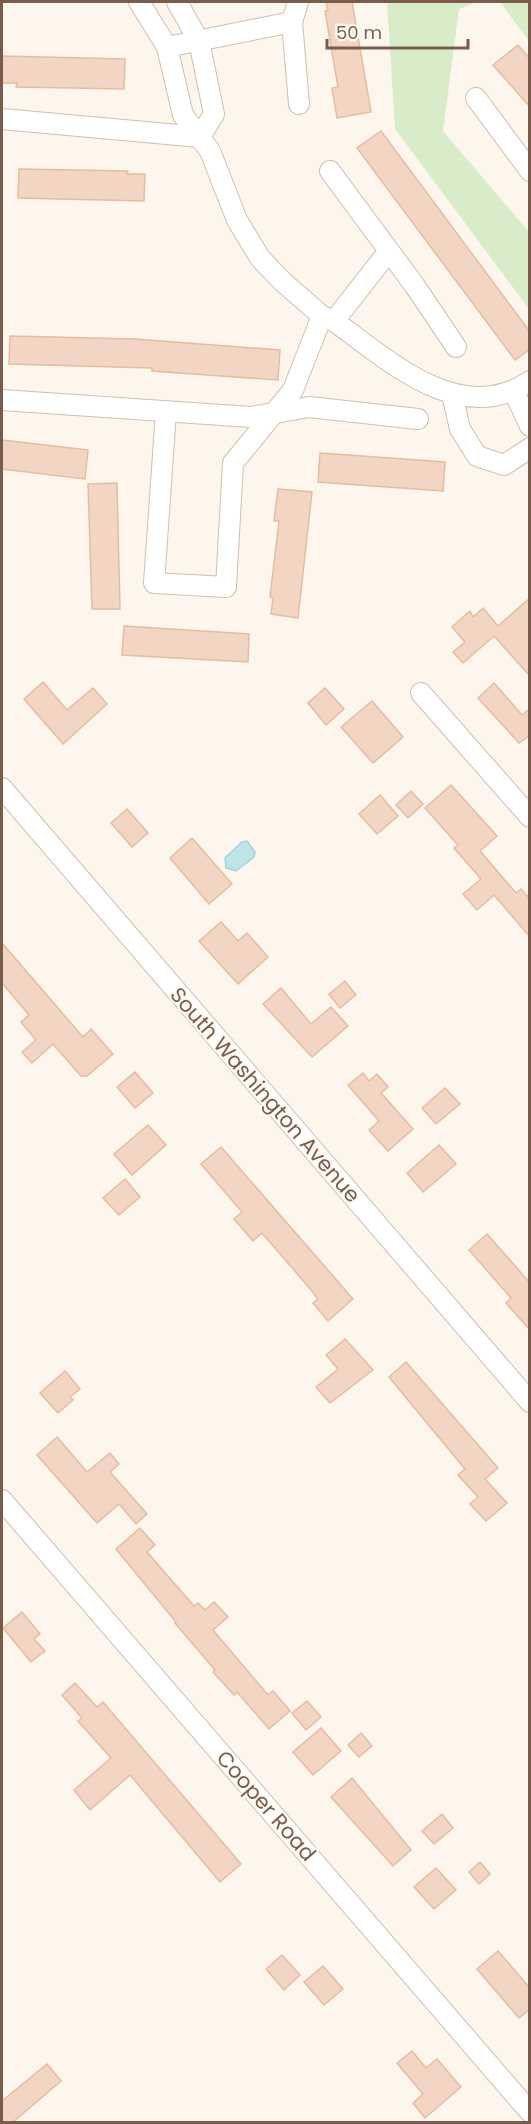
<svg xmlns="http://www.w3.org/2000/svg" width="531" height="2124" font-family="Poppins,sans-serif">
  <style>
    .green { fill: #d8ecc9 }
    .water { fill: #bfe3e8; stroke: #a5d3da; stroke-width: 1.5 }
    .building { fill: #f3d5c3; stroke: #e6bba3; stroke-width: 1.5 }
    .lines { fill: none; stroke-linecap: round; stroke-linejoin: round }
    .minor-casing { stroke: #d1beb0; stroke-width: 22 }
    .minor { stroke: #fff; stroke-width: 20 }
    .labels { text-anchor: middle; stroke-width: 4.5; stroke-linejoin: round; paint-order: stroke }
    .street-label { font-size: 21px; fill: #7a5c4d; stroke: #fffaf3 }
  </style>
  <rect width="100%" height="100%" fill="#fdf6ec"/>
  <g class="green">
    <path d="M387 2H477L459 9 443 131 529 232V309L395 129Z"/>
    <path d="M500 2H529V41Z"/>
  </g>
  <path class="water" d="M247 841 255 852 254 857 236 871 226 868 225 858 242 842Z"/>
  <g class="building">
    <path d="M326 2H352L371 112 337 118 332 88 338 87 325 11H328Z"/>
    <path d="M518 45 530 59V107L493 65Z"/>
    <path d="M2 56 125 59 124 89 16 87 17 83H2Z"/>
    <path d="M381 131 530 332V349L515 360 357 148Z"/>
    <path d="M19 169 128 171 127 174H145L144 201 18 198Z"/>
    <path d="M10 336 135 339 280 350 278 380 152 371V368L9 364Z"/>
    <path d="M2 440 88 450 85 479 2 469Z"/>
    <path d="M320 453 445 462 443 491 318 482Z"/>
    <path d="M117 483 120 609H92L88 484Z"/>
    <path d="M278 489 312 492 298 618 271 614 273 598 270 597 279 521H274Z"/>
    <path d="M530 598V676L494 636 463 663 453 652 465 642 452 627 470 611 473 617 483 608 498 626Z"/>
    <path d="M124 626 249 634 248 662 122 655Z"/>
    <path d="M43 682 67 710 93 688 107 704 63 744 24 699Z"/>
    <path d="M494 683 522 715 530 709V735L519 743 478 698Z"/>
    <path d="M325 688 344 709 326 725 308 703Z"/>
    <path d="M372 701 403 737 373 763 341 727Z"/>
    <path d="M451 785 497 836 480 851 516 893 521 889 530 899V937L494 895 477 910 463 894 481 879 454 848 458 845 425 808Z"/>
    <path d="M411 791 423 804 408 818 396 805Z"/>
    <path d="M380 795 398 816 377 834 359 814Z"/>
    <path d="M127 809 148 833 132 847 111 823Z"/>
    <path d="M192 838 232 884 209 904 170 858Z"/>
    <path d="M221 922 238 941 247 933 268 957 238 984 199 941Z"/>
    <path d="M2 943 83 1037 91 1029 113 1054 87 1076H81L53 1044 32 1063 22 1052 36 1040 21 1022 29 1015 2 983Z"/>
    <path d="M345 981 356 995 340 1008 329 994Z"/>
    <path d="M281 988 311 1024 331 1007 348 1026 312 1057 263 1004Z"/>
    <path d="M135 1072 153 1093 135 1108 117 1087Z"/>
    <path d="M363 1073 369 1081 377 1074 388 1087 381 1093 413 1129 388 1151 369 1130 379 1121 348 1085Z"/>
    <path d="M445 1088 460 1104 436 1124 422 1108Z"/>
    <path d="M148 1125 166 1145 132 1175 114 1154Z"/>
    <path d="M439 1145 456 1164 423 1192 407 1173Z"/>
    <path d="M221 1147 353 1299 328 1321 313 1303 318 1299 312 1291 262 1233 253 1241 234 1219 242 1212 201 1164Z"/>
    <path d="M125 1179 140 1197 119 1215 103 1198Z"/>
    <path d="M487 1234 530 1283V1330L506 1303 511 1298 469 1250Z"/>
    <path d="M345 1339 373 1370 330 1403 316 1387 338 1369 326 1355Z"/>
    <path d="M406 1362 498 1468 485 1479 507 1503 486 1521 470 1504 478 1497 458 1475 465 1469 389 1377Z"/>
    <path d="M65 1371 80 1389 70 1397 73 1400 58 1413 40 1393Z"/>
    <path d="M57 1437 87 1472 110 1453 119 1464 110 1472 147 1514 136 1524 119 1504 97 1523 37 1455Z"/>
    <path d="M140 1528 155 1545 147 1552 194 1606 198 1603 205 1610 214 1602 228 1617 213 1630 268 1695 273 1691 290 1711 269 1729 237 1692 234 1695 213 1672 215 1670 175 1623 176 1622 116 1549Z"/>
    <path d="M22 1612 40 1634 34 1639 45 1651 31 1662 3 1628Z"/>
    <path d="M75 1683 97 1707 103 1702 241 1864 220 1882 130 1775 90 1810 74 1790 111 1758 78 1721 82 1718 62 1695Z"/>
    <path d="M307 1701 321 1717 306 1730 292 1713Z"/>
    <path d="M321 1728 341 1751 313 1775 293 1752Z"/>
    <path d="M361 1733 372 1746 359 1757 348 1745Z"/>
    <path d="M352 1778 411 1850 393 1866 331 1797Z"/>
    <path d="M442 1814 453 1828 434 1844 422 1831Z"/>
    <path d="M480 1862 490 1874 479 1884 469 1872Z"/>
    <path d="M436 1868 456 1890 434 1909 414 1887Z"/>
    <path d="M498 1951 530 1988V2009L519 2018 477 1969Z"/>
    <path d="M282 1955 300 1975 284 1990 266 1969Z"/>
    <path d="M323 1966 343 1989 324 2005 304 1982Z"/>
    <path d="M412 2051 426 2068 437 2059 461 2087 425 2118 413 2103 423 2094 397 2063Z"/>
    <path d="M47 2064 61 2081 13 2122H2V2101Z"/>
  </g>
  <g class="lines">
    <g class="minor-casing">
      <g id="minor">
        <path d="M139 2 167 47 183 115 210 151 237 220 260 258 283 282 322 316 334 321C389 361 461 428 530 381"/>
        <path d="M177 2 199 41 214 114 200 137"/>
        <path d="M298 2 292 22 299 104"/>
        <path d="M167 47 292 22"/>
        <path d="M476 98 530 171"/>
        <path d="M2 119 200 137"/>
        <path d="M330 171 415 286 456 347"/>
        <path d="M334 321 388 252"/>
        <path d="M514 392 530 426"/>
        <path d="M452 394 460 429 477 456 504 465 530 448"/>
        <path d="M2 400 251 417 309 407 418 419"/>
        <path d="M166 412 154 583 226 587 233 463 293 390 322 316"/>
        <path d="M421 693 530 817"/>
        <path d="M2 788 530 1402"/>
        <path d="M2 1500 530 2112"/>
      </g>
    </g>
    <use href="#minor" class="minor"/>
  </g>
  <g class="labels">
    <g class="street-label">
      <text transform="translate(265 1095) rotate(49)" y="7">South Washington Avenue</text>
      <text transform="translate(266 1806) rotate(49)" y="7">Cooper Road</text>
    </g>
  </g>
  <rect width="531" height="2124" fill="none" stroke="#7a5c4d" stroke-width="6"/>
  <path d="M327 39v9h141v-9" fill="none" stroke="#7a5c4d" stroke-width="3"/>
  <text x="336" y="39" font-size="18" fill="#7a5c4d" stroke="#fffaf3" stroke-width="4.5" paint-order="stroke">50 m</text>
</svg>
